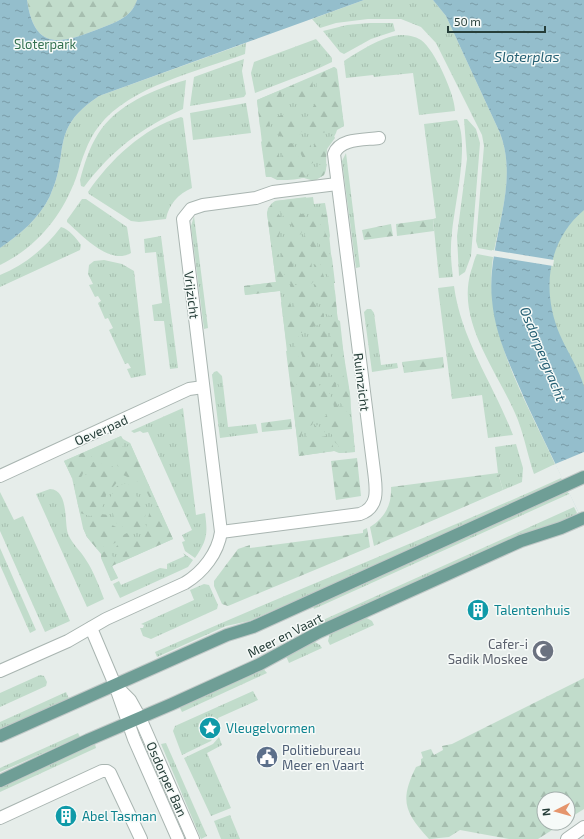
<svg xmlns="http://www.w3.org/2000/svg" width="584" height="839" font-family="'Exo 2',sans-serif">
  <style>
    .grass { fill: url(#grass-tufts) }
    .forest { fill: url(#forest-firs) }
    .water { fill: url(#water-ripples) }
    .pier { fill: #e6edea }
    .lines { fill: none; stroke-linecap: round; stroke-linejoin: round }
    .minor-casing { stroke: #a9b5b1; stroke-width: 14 }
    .major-casing { stroke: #c2c9c8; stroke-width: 14 }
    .minor { stroke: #fff; stroke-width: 12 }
    .major { stroke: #6f9e96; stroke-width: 12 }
    .labels { text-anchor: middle; stroke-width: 3; stroke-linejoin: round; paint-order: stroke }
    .park-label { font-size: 13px; fill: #347151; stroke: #f6faf8 }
    .street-label { font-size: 13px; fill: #263e39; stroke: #f6faf8 }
    .culture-label { font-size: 13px; fill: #0d838f; stroke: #f6faf8; text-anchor: start }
    .worship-label { font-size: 13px; fill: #5b616d; stroke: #f6faf8; text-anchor: end }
    .service-label { font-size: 13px; fill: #4e5e75; stroke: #f6faf8; text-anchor: start }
    .water-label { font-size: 14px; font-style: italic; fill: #266074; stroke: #f6faf8 }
  </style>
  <defs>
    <pattern id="grass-tufts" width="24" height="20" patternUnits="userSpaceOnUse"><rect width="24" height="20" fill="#c1dccb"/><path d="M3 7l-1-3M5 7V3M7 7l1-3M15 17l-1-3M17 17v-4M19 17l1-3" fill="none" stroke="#a6beaf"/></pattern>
    <pattern id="forest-firs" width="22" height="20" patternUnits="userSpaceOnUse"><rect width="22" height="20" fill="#c1dccb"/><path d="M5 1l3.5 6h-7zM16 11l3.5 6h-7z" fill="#a6beaf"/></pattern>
    <pattern id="water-ripples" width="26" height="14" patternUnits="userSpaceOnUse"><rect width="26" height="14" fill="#94becc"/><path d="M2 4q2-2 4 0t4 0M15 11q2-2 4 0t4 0" fill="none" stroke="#799ca7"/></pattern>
  </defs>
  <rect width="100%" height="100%" fill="#e6edea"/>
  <g class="grass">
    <path d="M364 0H433L446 16 500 133C515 173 502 211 494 251L478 248 476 241 484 146 482 135 436 43 421 27 401 19H368L336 23 320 28 312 19Z"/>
    <path d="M369 23H393L395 31 371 39 344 54 340 52 323 31 347 25Z"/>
    <path d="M400 35C407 35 415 36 421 40 435 50 455 95 455 111L419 115 413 73 374 77 373 75 346 78 344 61C360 51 380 37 400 35Z"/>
    <path d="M316 39 332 58V62L315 70 255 93 251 73 254 62Z"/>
    <path d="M246 43 245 54C199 71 130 86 99 126 87 141 82 160 76 178 62 216 37 247 0 265V248C20 234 39 219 50 196 71 151 48 130 99 96Z"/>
    <path d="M244 59 242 71 246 94 244 97 190 106 194 77Z"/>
    <path d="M334 67 336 68 344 126 337 130C335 138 329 141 327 149 324 158 329 167 324 175L314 181 304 178 277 180 271 177H266L257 100Z"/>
    <path d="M186 80 183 109C140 129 113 149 84 187L81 186 80 180C84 165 89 148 98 134 116 105 154 89 186 80Z"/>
    <path d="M246 103 251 133 193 140 190 113Z"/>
    <path d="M181 117 183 118 192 188C178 194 169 204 166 219L139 222 131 221 89 194 88 192C110 160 143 128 181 117Z"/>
    <path d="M464 119H467L476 129 480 143 471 256 465 272 459 276 457 236 467 159Z"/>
    <path d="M457 120C470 143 454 207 452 233 450 248 451 262 453 277L439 278 433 219 436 218 424 124Z"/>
    <path d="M346 153 360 267 356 268 342 161Z"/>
    <path d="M313 197 314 204 325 203 327 214 337 313 349 387 355 452 339 453 334 451 299 456 280 291 245 295 244 286 276 282 267 213 271 204 275 201Z"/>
    <path d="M82 199H86L127 227 131 253C109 266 81 234 67 222V220Z"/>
    <path d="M584 202V391L542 302 543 247Z"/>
    <path d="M194 216 208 328 204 329 191 226Z"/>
    <path d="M61 227C69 229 76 238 81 245L80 250 0 287V275C25 265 45 248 61 227Z"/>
    <path d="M161 236 178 368 170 369 164 321H154L152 305 162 303 156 252 145 253 144 239Z"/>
    <path d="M477 254 493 257C483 332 525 398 555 464L534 474C527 454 524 433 515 413 496 369 456 321 471 271 473 266 474 259 477 254Z"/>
    <path d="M104 260 122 264 134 271 146 375 131 378 127 369 131 368 128 363 125 364 109 330 113 328 108 318 105 319 98 303 101 301 98 296 95 297 89 285 93 284 88 274 89 265 94 261Z"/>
    <path d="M454 286C461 340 494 385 513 435L488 438 482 395 452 399 438 288Z"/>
    <path d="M367 309H371L374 313 381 365 397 363 398 368 372 372 364 312Z"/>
    <path d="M217 371 222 376 228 427 256 424 258 433 220 438 212 375 214 372Z"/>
    <path d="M183 408 196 515 205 513C208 535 207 540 195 558L185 551 182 542 185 541 182 535 192 530 148 432 143 433 140 431 134 433 131 431Z"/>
    <path d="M121 436 123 439 130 443 173 539 112 566 118 578 111 581 101 554 87 537 83 528 72 478 64 461Z"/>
    <path d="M516 444 523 468 522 482 503 490 498 473 495 447Z"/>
    <path d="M561 478 563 482 320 592 290 603 249 621 226 626 157 657 155 652C289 592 427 539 561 478Z"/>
    <path d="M50 489C69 490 64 522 68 534 72 544 81 551 86 560 94 572 99 586 104 599L87 607 36 494Z"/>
    <path d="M566 489 569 494 314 609 312 604Z"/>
    <path d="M0 492 14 520 23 516 70 621 45 632 0 531Z"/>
    <path d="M574 507 577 513 572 517 305 633 303 632V629Z"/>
    <path d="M0 548 36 630 30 633 0 565Z"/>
    <path d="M183 553 193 560 188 567 120 598 113 584 119 581 121 585 160 568 167 569V564L185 556Z"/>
    <path d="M204 584 209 585 218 605 217 609 151 639 143 636 140 628H143L144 625 141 624 194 600 190 590Z"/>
    <path d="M365 617 372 621 374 625 330 645 328 641 330 633Z"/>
    <path d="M313 641 320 645 322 648 289 663 285 654Z"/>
    <path d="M262 667 267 673 182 712 179 706Z"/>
    <path d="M40 675 44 676 47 682 46 686 0 707V693Z"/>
    <path d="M253 691 258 700 218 718 220 726 214 728 217 733 211 741 182 755 173 731 175 726Z"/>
    <path d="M66 692 70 701 0 733V722Z"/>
    <path d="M78 733 80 737 0 772V768Z"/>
    <path d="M219 737 222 745 207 753 231 808 211 816 184 758 213 744Z"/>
    <path d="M166 743 207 836 201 839 161 744Z"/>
    <path d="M95 744 96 748 0 792V786Z"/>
    <path d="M230 815 240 839H221L214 821Z"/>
  </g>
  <g class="forest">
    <path d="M27 0H137C131 19 113 23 96 30 58 45 34 49 27 0Z"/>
    <path d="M334 67 337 69 344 126 328 132 312 134 308 131 306 119 318 98 316 76Z"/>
    <path d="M312 78 314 97 288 100 286 88Z"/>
    <path d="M281 90 282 98H285L286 107C278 112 268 115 270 126L260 127 257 100Z"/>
    <path d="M287 113 301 124 302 131 299 135 283 140 282 136H279L278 133 269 134 268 129 274 127V118Z"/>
    <path d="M334 136 335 138 327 149 326 160 319 162C311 155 313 147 316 139Z"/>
    <path d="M303 137H310L313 163 310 164C301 159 295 146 303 137Z"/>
    <path d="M274 138 279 142V161L271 177H266L261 142 263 140Z"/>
    <path d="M293 143 301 164 306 167 308 174C302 181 286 180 277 180L276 174C288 164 278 154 285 144Z"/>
    <path d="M327 164 324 175 314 181 312 170 318 168V165Z"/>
    <path d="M306 197 307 210H305L303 205 300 206 301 214 306 213V220L301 234 299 235 291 225 293 215H289V219H286L276 207 275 201Z"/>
    <path d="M274 202 277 213 281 217C283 229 277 238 277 248 278 263 286 274 287 288L285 290 245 295 244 286 276 282 267 213 268 208Z"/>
    <path d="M318 208 321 231 317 235V251H314L309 244H304C303 233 310 224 309 213L313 212V209Z"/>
    <path d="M320 211H322L323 215 327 214 330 236 327 243 329 253 332 258 335 283H331L321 257 320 244 325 233Z"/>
    <path d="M433 219 434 231 397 236 396 224Z"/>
    <path d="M391 224 393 236 364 240 362 230Z"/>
    <path d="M288 228H291C292 232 296 236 297 239 299 248 291 265 293 276L289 277C279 256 278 249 288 228Z"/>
    <path d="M307 248C315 260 309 269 314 281L311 284 298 281C294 268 296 260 302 249Z"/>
    <path d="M315 257H318L324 277 335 291 337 313 329 316 320 301 315 300Z"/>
    <path d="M293 280 295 285H305V288L311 292 314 303 324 314V322C318 325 310 328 304 330L303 322 294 307 290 281Z"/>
    <path d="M290 301 291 311H293L294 318H297L300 324 302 333H299V337L286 340 281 302Z"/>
    <path d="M338 320 340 321 345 366C340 374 345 379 348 386 351 393 351 404 350 411L347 412 340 402 338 380 330 374 329 368 335 355 328 323 329 321Z"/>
    <path d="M320 328H326L327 338 329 340 331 358 328 360 326 366 327 376 336 383 337 393H333L317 375 316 371 321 368 318 359H316V367L311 369C300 362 306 360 301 353 298 348 295 349 294 343L298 342 299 338 309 337V332L317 331Z"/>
    <path d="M291 350 300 358V363L295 369 297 395 306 411 313 413 314 420 312 425 303 428 301 437 297 438 286 351Z"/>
    <path d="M443 357 444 368 404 373 402 362Z"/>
    <path d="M307 369 320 386 330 394 332 405 322 408 321 415 317 416 316 408H311L310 406H304L303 399 301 398 298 379 303 370Z"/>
    <path d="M333 401H337L342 418 349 417 352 422 355 452 339 453 338 445C331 440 332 432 331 424H328L329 433 324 432V426H321V419L326 416 328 411 334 408Z"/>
    <path d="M291 419 292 429 262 432 261 423Z"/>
    <path d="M318 425 320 430 319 438H317L318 444H323L321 437 327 436 332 442 334 451 299 456 298 445 307 438V431L315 428V426Z"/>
    <path d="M121 436 124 444 114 461 94 459 93 456 88 458 82 476 80 478H72L64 461Z"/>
    <path d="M130 443 157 504 153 505 143 484 123 475 117 465 119 459Z"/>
    <path d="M357 458 361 496 336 500 331 461Z"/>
    <path d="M93 462 109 464 116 469 120 479 106 495 105 501 98 515 90 516 80 513 74 486 77 482 86 484V475Z"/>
    <path d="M498 473 503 490 374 546 370 527C385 518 392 504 391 487Z"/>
    <path d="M126 483 132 486 143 511 146 513 142 528 139 532 131 531 117 524 108 501 117 486Z"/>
    <path d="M158 506 173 539 119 563 116 547 121 541 123 535 127 533 136 539 144 536 150 510Z"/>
    <path d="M101 514 109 515 112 525 120 529 121 534 115 543 97 549 87 537 83 528 85 520 99 519Z"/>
    <path d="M367 528 370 547 228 606 222 604 214 586V581L238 549 250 545V548L363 533V530Z"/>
    <path d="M106 550 110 551 116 564 112 566 118 578 111 581 101 558V554Z"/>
    <path d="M584 678V809L568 819V799H544V823H563L538 839H509L460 830 449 837 429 839C405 813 399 801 416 767L421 765V759L423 758 421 752 431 749 434 755 443 750 442 746 452 744Z"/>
  </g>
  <g class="water">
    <path d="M0 0H27C34 49 58 45 96 30 113 23 131 19 137 0H364L99 96C48 130 71 151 50 196 39 219 20 234 0 248Z"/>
    <path d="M433 0H584V210C547 241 541 291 560 335 567 351 580 371 584 387 584 399 584 415 584 427 584 460 584 492 584 524 564 481 545 443 525 400 511 367 495 336 492 300 486 242 521 189 500 133L446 16Z"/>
  </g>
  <g class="pier">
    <path d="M492 250 554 260 553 266 491 256Z"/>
    <path d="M584 452V524L555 464Z"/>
  </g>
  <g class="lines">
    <g class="minor-casing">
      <g id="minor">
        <path d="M0 476 189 389 203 387"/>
        <path d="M221 532 360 514C380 507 376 488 374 471L334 154C340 138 364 140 379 138"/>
        <path d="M91 628 115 685 134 739 178 839"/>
        <path d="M0 671 68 641 106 619 185 583C203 572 218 553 221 532L183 219 191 209 203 205 256 198 273 192 337 184"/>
        <path d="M119 689 130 700 140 718 193 839"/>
        <path d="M0 818 102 771H107L110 773 141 839"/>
        <path d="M567 839 584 827"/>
      </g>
    </g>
    <g class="major-casing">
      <g id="major">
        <path d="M0 736 227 635 253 627 584 477"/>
        <path d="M0 781 88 740 172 704 260 664 319 632 521 541 561 528 584 518"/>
      </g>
    </g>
    <use href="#minor" class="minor"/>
    <use href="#major" class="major"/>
  </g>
  <defs>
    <g id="building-disc" transform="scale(1.15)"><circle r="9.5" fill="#0f9aa8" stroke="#f6faf8"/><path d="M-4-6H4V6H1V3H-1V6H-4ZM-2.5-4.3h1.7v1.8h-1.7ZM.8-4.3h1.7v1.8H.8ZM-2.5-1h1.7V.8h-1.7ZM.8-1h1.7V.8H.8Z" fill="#fff"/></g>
    <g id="mosque-disc" transform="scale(1.15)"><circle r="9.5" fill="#6b7280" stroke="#f6faf8"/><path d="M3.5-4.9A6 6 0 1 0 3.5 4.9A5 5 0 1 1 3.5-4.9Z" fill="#fff"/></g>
    <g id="sight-disc" transform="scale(1.15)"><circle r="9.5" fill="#0f9aa8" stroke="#f6faf8"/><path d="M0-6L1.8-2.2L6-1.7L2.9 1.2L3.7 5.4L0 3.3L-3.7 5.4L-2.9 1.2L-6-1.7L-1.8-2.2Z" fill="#fff"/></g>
    <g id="civic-disc" transform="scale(1.15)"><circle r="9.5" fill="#5c6f8a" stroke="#f6faf8"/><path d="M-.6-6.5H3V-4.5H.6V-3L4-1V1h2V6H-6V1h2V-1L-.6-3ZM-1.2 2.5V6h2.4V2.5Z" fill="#fff"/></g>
  </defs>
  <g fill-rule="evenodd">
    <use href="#building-disc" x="478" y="610"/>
    <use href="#mosque-disc" x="543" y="651"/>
    <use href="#sight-disc" x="210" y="728"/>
    <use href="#civic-disc" x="267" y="757"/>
    <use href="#building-disc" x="66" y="816"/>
  </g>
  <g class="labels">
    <g class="park-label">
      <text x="45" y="49">Sloterpark</text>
    </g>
    <g class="street-label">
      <text transform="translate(192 295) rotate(83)" y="5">Vrijzicht</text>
      <text transform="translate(362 382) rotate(83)" y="5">Ruimzicht</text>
      <text transform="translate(101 430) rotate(-24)" y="5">Oeverpad</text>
      <text transform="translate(285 635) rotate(-27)" y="5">Meer en Vaart</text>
      <text transform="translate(167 779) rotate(66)" y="5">Osdorper Ban</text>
    </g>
    <g class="culture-label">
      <text x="494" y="615">Talentenhuis</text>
      <text x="226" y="733">Vleugelvormen</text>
      <text x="82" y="821">Abel Tasman</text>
    </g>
    <g class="worship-label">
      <text x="528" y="649">Cafer-i<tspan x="528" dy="15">Sadik Moskee</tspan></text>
    </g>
    <g class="service-label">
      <text x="282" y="755">Politiebureau<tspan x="282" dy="15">Meer en Vaart</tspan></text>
    </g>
    <g class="water-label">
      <text x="527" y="62">Sloterplas</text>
      <text transform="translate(543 354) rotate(68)" y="5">Osdorpergracht</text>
    </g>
  </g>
  <g transform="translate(556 811) rotate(264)"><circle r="19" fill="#f6faf8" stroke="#a3afac"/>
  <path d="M0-3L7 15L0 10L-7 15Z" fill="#e5956c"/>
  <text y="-6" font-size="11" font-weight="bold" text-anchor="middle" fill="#263e39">N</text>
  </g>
  <path d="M448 26v6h97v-6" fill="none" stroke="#263e39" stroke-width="2"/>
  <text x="454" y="26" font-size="12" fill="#263e39" stroke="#f6faf8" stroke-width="3" paint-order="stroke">50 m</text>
</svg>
